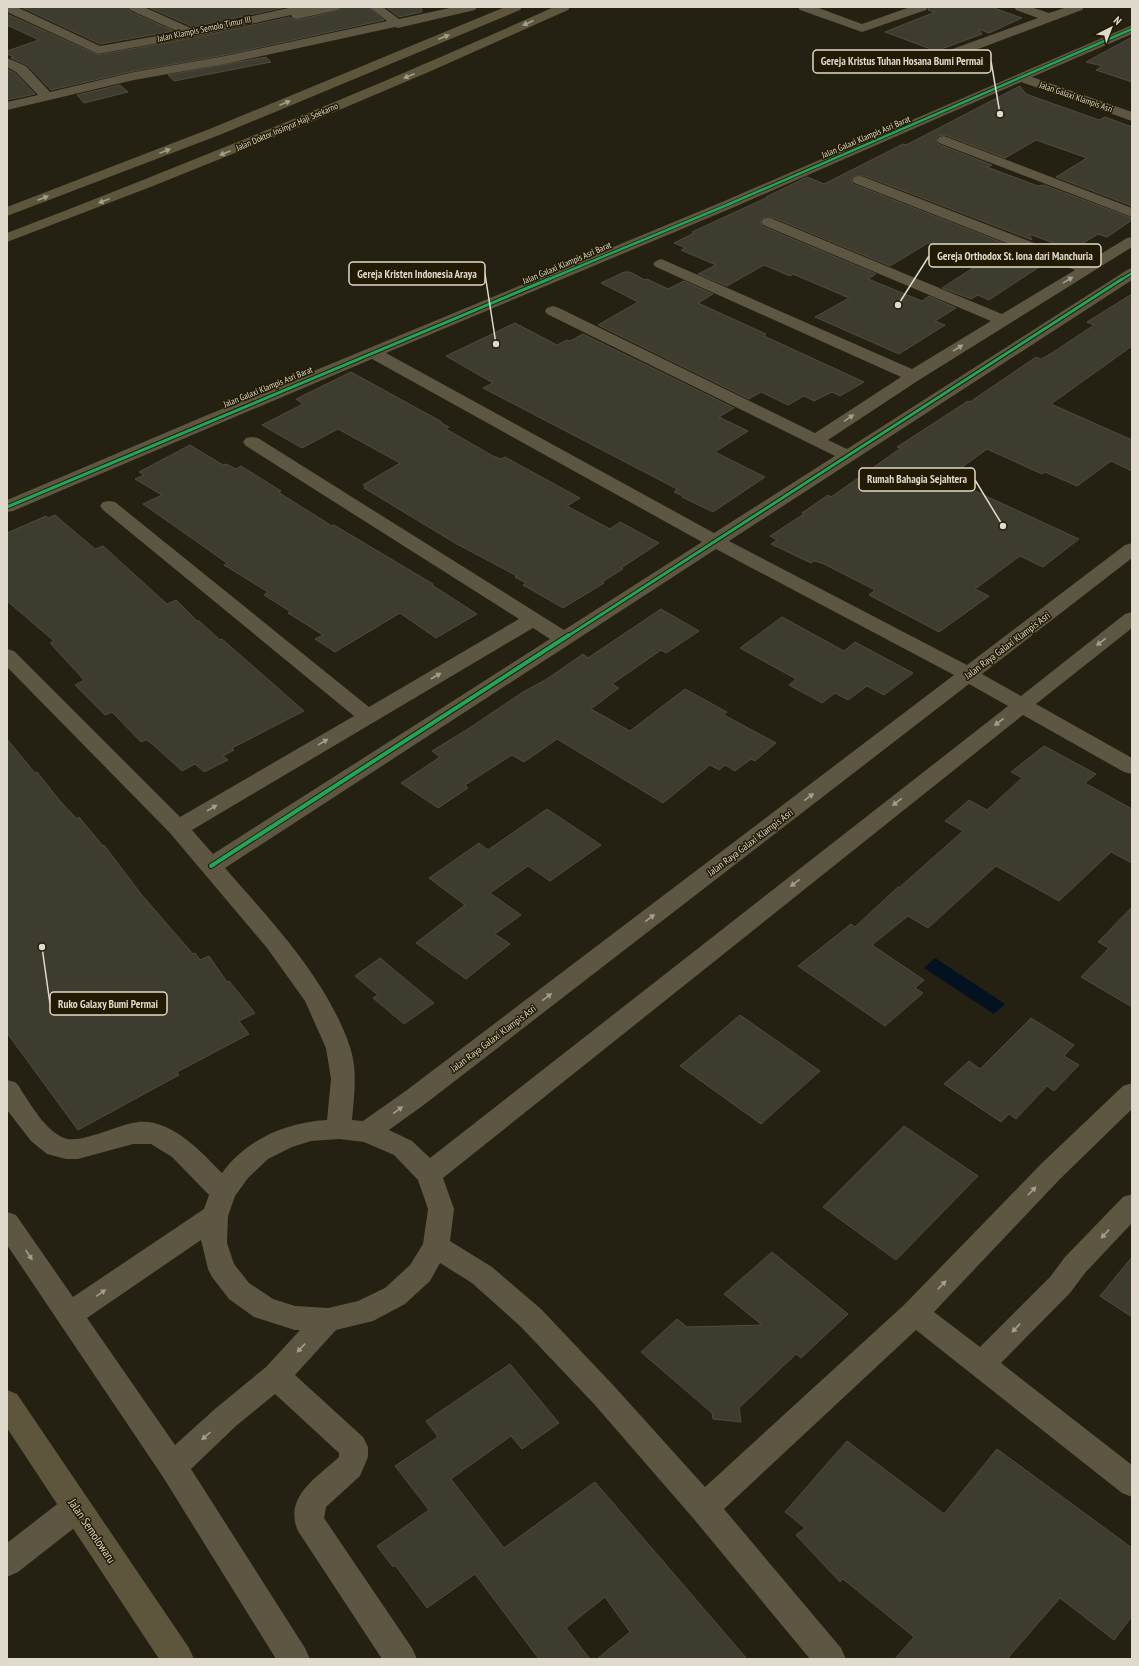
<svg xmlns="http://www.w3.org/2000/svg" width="1139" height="1666" font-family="'PT Sans Narrow',sans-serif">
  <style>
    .water { fill: #031221 }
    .building { fill: #3e3b2f; stroke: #4f4b40 }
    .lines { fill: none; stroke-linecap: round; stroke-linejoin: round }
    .minor { fill: #5c5642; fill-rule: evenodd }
    .major { fill: #5e563c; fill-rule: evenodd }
    .cycleway-far2-casing { stroke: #221a02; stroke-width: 4 }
    .cycleway-far1-casing { stroke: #221a02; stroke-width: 5 }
    .cycleway-casing { stroke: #221a02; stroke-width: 6 }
    .cycleway-far2 { stroke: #20a55d; stroke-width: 2.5 }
    .cycleway-far1 { stroke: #20a55d; stroke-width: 3 }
    .cycleway { stroke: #20a55d; stroke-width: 4 }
    .oneway { fill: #a59f8b }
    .oneway2 { fill: #a49f8d }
    .labels { text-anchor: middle; stroke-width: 3; stroke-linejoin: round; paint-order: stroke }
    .far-street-label { font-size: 9px; fill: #dfdacb; stroke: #221a02 }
    .street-label { font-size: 10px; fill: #dfdacb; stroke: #221a02 }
    .near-street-label { font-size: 12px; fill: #dfdacb; stroke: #221a02 }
    .leader { fill: none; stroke: #dfdacb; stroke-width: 1.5 }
    .callout-dot { fill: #dfdacb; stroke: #221a02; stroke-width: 1.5 }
    .callout { fill: #221a02; stroke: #dfdacb; stroke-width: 1.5 }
    .callout-label { font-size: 11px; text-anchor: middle; font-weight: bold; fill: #dfdacb }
  </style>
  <rect width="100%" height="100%" fill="#242012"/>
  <path class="water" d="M935 958 1005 1004 994 1014 924 968Z"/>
  <g class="building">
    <path d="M21 7H127L129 11 174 31 100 44Z"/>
    <path d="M148 7H286L193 27Z"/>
    <path d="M341 7H368L384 20 225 55 134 71 51 90 27 65 11 58 14 57 7 54V51L39 40 7 25V14L98 55 192 38 290 17 293 19 297 20 338 11Z"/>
    <path d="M386 7H421L422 12 399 17Z"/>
    <path d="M929 7H991L1022 18 989 33 978 29 982 34 936 51 885 32 935 12 928 10Z"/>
    <path d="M1132 37V82L1096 70 1102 66 1086 62Z"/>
    <path d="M266 57 271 62 174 81 168 75Z"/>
    <path d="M7 69 15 73 35 94 7 100Z"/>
    <path d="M120 85 128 92 84 103 77 95Z"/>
    <path d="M1020 86 1026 94 1099 120 1105 117 1132 127V206L1056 177 1087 158 1036 140 1005 158 945 135 938 136 936 139 938 144 992 165 987 167 1038 186 1044 185 1132 218V220L1107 237 1098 234 1072 250 1029 234 1032 240 865 176H854L851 179 853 184 1039 257 1042 265 989 300 978 295 971 299 942 288 976 266 972 265 976 262 928 243 890 266 774 218H763L760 221 762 226 876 274 868 279 922 301 929 296 956 308 935 321 945 325 899 354 815 317 849 298 793 274 790 276 764 265 727 286 698 274 716 265 681 250 686 248 674 243 694 233 692 232 768 197H766L807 177 824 184 903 144 906 145Z"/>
    <path d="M624 272H630L645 280 647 279 668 289 684 281 713 294 698 303 766 334 764 336 864 382 840 396 832 392 814 401 804 396 788 405 761 392 749 399 598 325 638 302 601 283Z"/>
    <path d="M1132 294V346L1051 404 1132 440V471L1111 461 1077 486 1045 472 1042 474 987 449 947 478 1079 539 1043 567 1020 556 975 589 989 596 939 632 869 595 875 590 822 563 814 561 811 563 771 544 777 540 770 536 804 514 802 513 828 495 831 497 901 448 897 447 968 401 970 402 1036 357 1041 359 1052 353 1094 325 1087 322Z"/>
    <path d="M515 323 557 345 567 340 570 341 583 334 734 408 719 417 748 431 715 452 765 477 713 512 682 497 683 496 674 492 677 489 483 388 493 383 446 356Z"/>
    <path d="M351 372 442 422 441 423 449 427 446 429 493 456 501 459 505 457 580 498 567 506 610 529 620 522 659 543 621 568 623 569 602 582 604 583 563 608 523 585 526 583 515 577 517 576 455 543 364 488 366 487 363 485 400 463 338 429 302 448 262 425 303 404 296 399Z"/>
    <path d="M190 445 223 465 226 464 236 469 241 466 281 491 278 492 332 526 334 525 433 584 432 585 477 614 436 638 400 613 335 652 315 639 323 635 288 613 291 612 264 595 268 592 224 565 227 563 143 504 162 495 135 479 144 475 139 472Z"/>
    <path d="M55 515 95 549 103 546 167 604 176 600 197 621 198 620 220 640 222 639 304 711 232 748 234 750 223 756 228 760 204 772 195 764 182 771 150 742 146 740 141 742 112 712 105 715 75 685 84 680 50 643 54 641 7 601V533L46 516 48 518Z"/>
    <path d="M661 609 699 631 666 653 661 650 612 684 619 688 591 709 630 731 685 689 727 712 724 715 776 743 755 761 751 759 735 771 725 765 719 770 710 765 663 803 557 739 524 762 512 755 465 785 468 788 438 808 401 783 440 757 432 751 468 729 523 692 547 679 583 654 588 658Z"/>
    <path d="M782 617 844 651 855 642 913 673 884 695 867 686 848 700 835 693 822 703 789 685 796 679 740 648Z"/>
    <path d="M7 739 35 773 37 772 60 801 77 819 79 817 103 846 104 845 141 894 193 954 195 953 200 960 209 956 227 982 229 981 255 1013 239 1021 249 1034 177 1072 179 1075 78 1130 7 1033Z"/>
    <path d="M1044 746 1096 774 1085 783 1132 809V863L1111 852 1059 901 996 866 928 928 908 916 872 945 924 980 915 988 923 993 885 1026 798 966 851 924 855 927 898 887H900L963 831 945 821 969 800 987 810 1022 778 1011 772Z"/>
    <path d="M547 809 601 845 550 881 528 866 490 893 521 915 495 934 510 944 466 979 416 943 465 905 429 878 479 843 488 850Z"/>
    <path d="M1132 907V1007L1081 977 1109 948 1098 942Z"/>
    <path d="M380 958 434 1003 404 1024 373 998 378 995 355 976Z"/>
    <path d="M740 1015 820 1071 761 1124 680 1066Z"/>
    <path d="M1031 1018 1074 1045 1064 1056 1079 1065 1054 1091 1047 1086 1016 1119 1009 1114 1001 1122 944 1084 969 1061 980 1069Z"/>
    <path d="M904 1126 978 1176 896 1260 823 1207Z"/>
    <path d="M772 1252 848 1314 801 1358 796 1354 739 1408 741 1422 713 1419 712 1413 641 1352 677 1319 687 1327 762 1325 724 1294Z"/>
    <path d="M1132 1257V1317L1100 1296Z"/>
    <path d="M510 1364 559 1423 522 1449 511 1436 451 1479 504 1548 595 1482 747 1659H597L630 1632 605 1597 566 1628 590 1659H539L475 1574 427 1608 395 1565 393 1567 377 1546 429 1510 395 1466 438 1437 426 1421Z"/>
    <path d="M847 1441 944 1514 997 1449 1132 1548V1616L1114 1640 1060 1598 1007 1659H895L914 1637 843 1579 840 1582 796 1535 805 1528 785 1512Z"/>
  </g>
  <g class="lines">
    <g class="minor">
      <path d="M7 7H17L100 46 179 32 130 10 128 7H144L193 29 293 7H340L338 10 297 19 293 18 291 15 192 37 98 54 7 12Z"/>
      <path d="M369 7H383L399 19 454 7H477L475 10 398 28 395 27 225 64 134 80 7 110V102L38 95 16 72 7 67V58L26 66 50 92 134 72 225 56 387 21Z"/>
      <path d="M798 7H816L862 24 910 7H928L926 10 862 32 800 10Z"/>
      <path d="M1014 7H1031L1049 13 1067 7H1084L1082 10 957 57H947L946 54 947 51 1038 18 1016 10Z"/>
      <path d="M1132 25V34L1032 77 1132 112V121L1021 82 732 208 386 353 714 533 835 456 547 314 545 311 547 308 553 306 559 308 815 433 901 377 656 267 653 264 656 261 661 259 666 261 912 369 991 321 763 225 761 222 763 219 768 218 773 219 1002 314 1075 270 854 183 852 180 854 177 859 176 864 177 1086 263 1127 238 1132 237V247L919 380 828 440 847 449 1127 270 1132 268V280L729 541 967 665 1125 545 1132 543V558L982 674 1021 696 1125 614 1132 612V628L1036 704 1132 758V774L1124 772 1023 715 443 1178 454 1209 450 1241 492 1267 541 1309 614 1386 705 1487 905 1304 1042 1163 1123 1086 1132 1083V1109L1060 1179 934 1312 980 1347 1050 1277 1065 1257 1123 1197 1132 1194V1223L1085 1273 1070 1293 1001 1363 1132 1465V1497L1122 1493 916 1330 724 1509 841 1648 846 1659H810L693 1518 594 1404 521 1327 472 1283 440 1263 430 1281 405 1304 373 1321 336 1330 295 1375 363 1437 368 1447V1457L360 1476 326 1507 324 1518 412 1648 417 1659H382L298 1531C283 1496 318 1477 339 1457V1453L275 1394 236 1426 191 1469 305 1648 310 1659H276L163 1477 7 1245V1212L16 1215 73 1297 204 1209 209 1195 172 1157 151 1144H133L78 1159H66L47 1154 31 1141 7 1110V1080C9 1081 14 1081 16 1083 19 1085 22 1092 25 1096 34 1110 47 1131 64 1138 72 1141 85 1138 94 1135 109 1131 123 1124 138 1122 172 1119 200 1151 222 1173 246 1140 286 1122 327 1120L331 1079 326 1048 305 1001 267 948 170 833 7 667V649L14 651 180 817 354 716 103 510 100 506 103 502 109 501 115 502 369 707 519 619 246 446 243 442 246 438 252 437 258 438 564 630 702 542 372 359 13 511 7 512V500L205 416 722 202ZM716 549 954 675 407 1090 363 1121 352 1120C354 1096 358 1071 350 1047 327 979 271 921 225 868ZM533 628 550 639 213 854 192 830ZM969 684 1008 706 430 1158 412 1141 389 1130 425 1104ZM339 1139 364 1142 394 1155 418 1180 428 1209 423 1244 410 1265 385 1288 358 1301 328 1308 295 1306 273 1299 249 1283 234 1264 227 1243 228 1216 235 1196 248 1178 268 1159 292 1147 311 1141ZM201 1240 208 1269 212 1277 229 1299 254 1317 295 1330H300L266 1367 216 1408 175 1445 87 1318Z"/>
      <path d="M944 136 1132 208V217L939 143 937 140 939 137Z"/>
      <path d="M76 1494 87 1498 91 1508 87 1518 18 1572 7 1577V1543L65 1498Z"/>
    </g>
    <g class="major">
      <path d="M505 7H522L520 10 222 134 7 216V207L212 128Z"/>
      <path d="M554 7H570L568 10 431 71 292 130 153 186 7 242V233C191 162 374 88 554 7Z"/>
      <path d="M7 1390 17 1394 189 1648 194 1659H159L7 1428Z"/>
    </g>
    <g class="cycleway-far2-casing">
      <g id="cycleway-far2">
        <path d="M547 280 727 205 1132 29"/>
        <path d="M1121 280 1132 273"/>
      </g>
    </g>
    <g class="cycleway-far1-casing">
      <g id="cycleway-far1">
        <path d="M7 507 549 279"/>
        <path d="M568 636 1122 279"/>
      </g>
    </g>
    <g class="cycleway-casing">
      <path id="cycleway" d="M211 866 569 635"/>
    </g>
    <use href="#cycleway-far2" class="cycleway-far2"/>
    <use href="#cycleway-far1" class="cycleway-far1"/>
    <use href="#cycleway" class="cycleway"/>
  </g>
  <defs><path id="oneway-solid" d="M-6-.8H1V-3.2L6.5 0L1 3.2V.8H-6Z"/></defs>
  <g class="oneway">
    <use href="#oneway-solid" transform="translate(528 23) rotate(155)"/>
    <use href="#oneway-solid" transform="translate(444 37) rotate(-23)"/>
    <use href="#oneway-solid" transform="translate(409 76) rotate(158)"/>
    <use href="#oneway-solid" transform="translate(285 103) rotate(-22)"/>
    <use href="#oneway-solid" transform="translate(165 151) rotate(-21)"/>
    <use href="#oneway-solid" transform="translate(225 153) rotate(157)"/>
    <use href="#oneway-solid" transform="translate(43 198) rotate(-21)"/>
    <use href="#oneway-solid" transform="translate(104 201) rotate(159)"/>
  </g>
  <g class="oneway2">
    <use href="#oneway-solid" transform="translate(1068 280) rotate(-32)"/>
    <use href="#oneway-solid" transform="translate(958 348) rotate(-32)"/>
    <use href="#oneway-solid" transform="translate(849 418) rotate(-34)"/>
    <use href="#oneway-solid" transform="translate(1101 642) rotate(142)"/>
    <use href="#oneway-solid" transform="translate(436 676) rotate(-30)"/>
    <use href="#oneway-solid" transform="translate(999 722) rotate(142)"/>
    <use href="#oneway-solid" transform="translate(323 742) rotate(-31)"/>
    <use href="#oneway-solid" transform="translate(809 797) rotate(-37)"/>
    <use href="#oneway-solid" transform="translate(897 802) rotate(142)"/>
    <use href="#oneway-solid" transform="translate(212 808) rotate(-31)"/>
    <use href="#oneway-solid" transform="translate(795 883) rotate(142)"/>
    <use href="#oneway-solid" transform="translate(650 918) rotate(-37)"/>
    <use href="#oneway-solid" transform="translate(547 997) rotate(-37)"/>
    <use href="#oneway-solid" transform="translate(398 1110) rotate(-36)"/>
    <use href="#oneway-solid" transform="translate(1032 1191) rotate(-46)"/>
    <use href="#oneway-solid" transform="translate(1105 1234) rotate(133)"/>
    <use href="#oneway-solid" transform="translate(29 1255) rotate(56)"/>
    <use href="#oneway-solid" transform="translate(942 1285) rotate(-46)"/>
    <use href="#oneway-solid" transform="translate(101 1293) rotate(-35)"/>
    <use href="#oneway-solid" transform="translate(1016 1328) rotate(133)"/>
    <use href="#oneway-solid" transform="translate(301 1348) rotate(133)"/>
    <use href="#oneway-solid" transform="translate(206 1436) rotate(138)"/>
  </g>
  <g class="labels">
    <g class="far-street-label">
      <text transform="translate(204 29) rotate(-12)" y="3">Jalan Klampis Semolo Timur III</text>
      <text transform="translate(1076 97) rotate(19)" y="3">Jalan Galaxi Klampis Asri</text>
      <text transform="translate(287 127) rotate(-23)" y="3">Jalan Doktor Insinyur Haji Soekarno</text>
      <text transform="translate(866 137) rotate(-23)" y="3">Jalan Galaxi Klampis Asri Barat</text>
      <text transform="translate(567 263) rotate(-23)" y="3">Jalan Galaxi Klampis Asri Barat</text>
      <text transform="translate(268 387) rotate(-22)" y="3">Jalan Galaxi Klampis Asri Barat</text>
    </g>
    <g class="street-label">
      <text transform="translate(1007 645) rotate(-37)" y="4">Jalan Raya Galaxi Klampis Asri</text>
      <text transform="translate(750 842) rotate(-37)" y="4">Jalan Raya Galaxi Klampis Asri</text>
      <text transform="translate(493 1038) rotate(-37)" y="4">Jalan Raya Galaxi Klampis Asri</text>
    </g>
    <g class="near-street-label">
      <text transform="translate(92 1531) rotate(56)" y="4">Jalan Semolowaru</text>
    </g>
  </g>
  <path class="leader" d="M1000 114L991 61M898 305L929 256M496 344L485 274M1003 526L975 480M42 947L50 1004"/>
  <g class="callout-dot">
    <circle cx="1000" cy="114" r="4"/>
    <circle cx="898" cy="305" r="4"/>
    <circle cx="496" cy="344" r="4"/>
    <circle cx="1003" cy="526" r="4"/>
    <circle cx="42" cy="947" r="4"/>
  </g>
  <g class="callout">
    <rect x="813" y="50" width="178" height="23" rx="4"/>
    <rect x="929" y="244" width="172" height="23" rx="4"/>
    <rect x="349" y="262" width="136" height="23" rx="4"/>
    <rect x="859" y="468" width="116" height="23" rx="4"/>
    <rect x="50" y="992" width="117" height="23" rx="4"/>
  </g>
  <g class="callout-label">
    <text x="902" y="65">Gereja Kristus Tuhan Hosana Bumi Permai</text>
    <text x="1015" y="260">Gereja Orthodox St. Iona dari Manchuria</text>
    <text x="417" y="278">Gereja Kristen Indonesia Araya</text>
    <text x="917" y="483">Rumah Bahagia Sejahtera</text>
    <text x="108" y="1008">Ruko Galaxy Bumi Permai</text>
  </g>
  <rect width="1139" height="1666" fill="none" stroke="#dfdacb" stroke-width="16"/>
  <g transform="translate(1111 28) rotate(42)" stroke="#221a02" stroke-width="3" paint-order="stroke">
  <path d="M0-3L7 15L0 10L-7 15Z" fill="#dfdacb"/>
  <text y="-6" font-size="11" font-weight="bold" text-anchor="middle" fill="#dfdacb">N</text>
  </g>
</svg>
